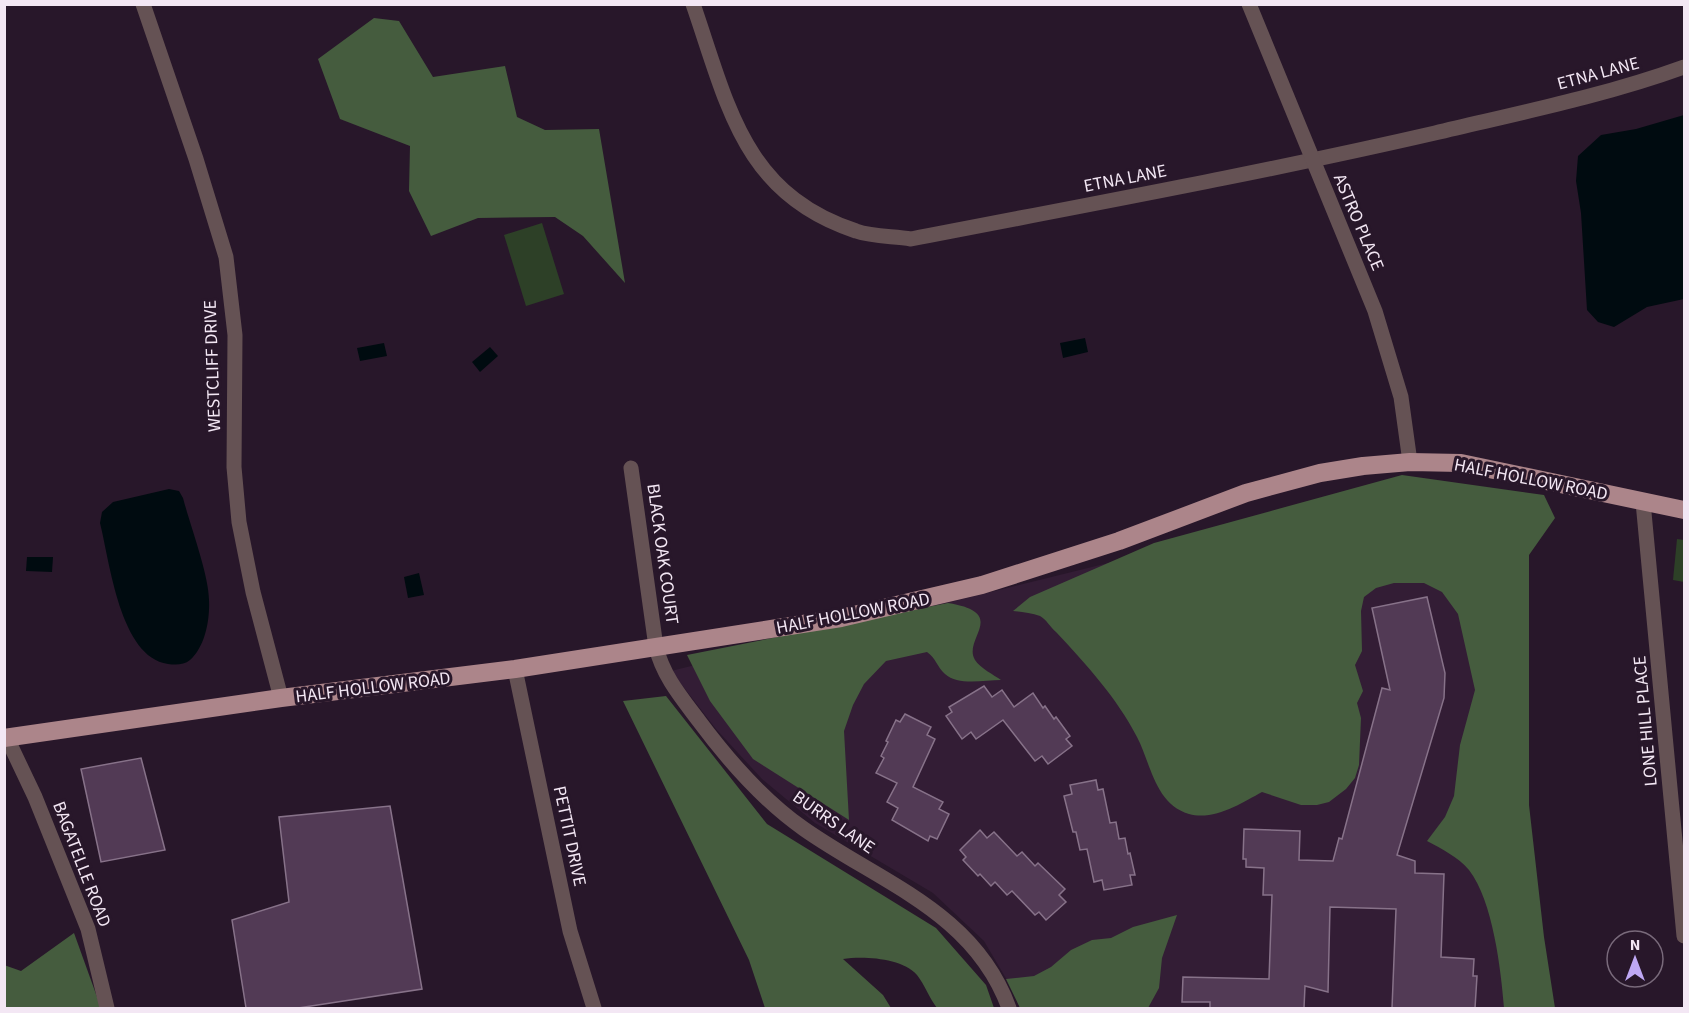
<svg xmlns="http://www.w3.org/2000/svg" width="1689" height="1013" font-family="'Source Sans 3',sans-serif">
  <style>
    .built { fill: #331d35 }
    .green { fill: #2d4027 }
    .forest { fill: #455c3e }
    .water { fill: #000b10 }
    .building { fill: #523a55; stroke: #877289; stroke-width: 1.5 }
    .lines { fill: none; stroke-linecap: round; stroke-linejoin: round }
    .minor { stroke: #655254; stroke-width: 15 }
    .major { stroke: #ac858a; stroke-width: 18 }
    .labels { text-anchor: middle; stroke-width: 6; stroke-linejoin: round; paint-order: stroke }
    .street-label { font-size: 18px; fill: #f3e7f4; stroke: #28172a }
  </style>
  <rect width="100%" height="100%" fill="#28172a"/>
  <path class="built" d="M1395 492 1507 508 1533 1008H1020L1014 992 984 941 933 893 815 823 762 779 716 729 671 671Z"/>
  <g class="green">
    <path d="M542 223 564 294 526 306 504 235Z"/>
    <path d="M1677 539 1684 540V582L1673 580Z"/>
  </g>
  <g class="forest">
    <path d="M374 18 399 21 433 77 505 66 517 117 545 130 599 129 625 283 583 236 555 217 478 218 431 236 409 191 410 146 340 119 318 59Z"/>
    <path d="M1402 475 1544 495 1555 518 1529 555V805L1544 937 1555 1008H1504C1501 970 1493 901 1469 870 1458 857 1442 849 1427 841L1445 817 1454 796 1460 745 1475 690 1458 614 1442 592 1424 583H1394L1376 588 1364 597 1361 611 1362 651 1355 665 1363 691 1357 703 1361 718 1359 765 1355 778 1346 789 1329 802 1317 805H1301L1262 792C1242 803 1214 821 1189 814 1155 804 1151 764 1137 737 1117 698 1086 664 1056 632 1051 628 1046 619 1040 616 1032 613 1021 612 1013 611L1030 597 1154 543Z"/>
    <path d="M948 603C1010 613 962 639 975 660 980 668 994 675 1001 680 984 680 958 686 945 674 937 667 936 658 927 652L886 661 864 684 853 705 844 731 849 820 753 759 710 701 687 655Z"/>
    <path d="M666 696 767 824 936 928 986 985 994 1008H937C929 998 925 985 917 975 902 958 864 956 843 959L883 995 891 1008H765L749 960 623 701Z"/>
    <path d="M1177 915 1162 958 1159 988 1148 1008H1157H1020L1006 979 1034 976 1051 967 1071 950 1092 940 1111 938 1133 927Z"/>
    <path d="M74 933 101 1008H5L4 965 21 971Z"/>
  </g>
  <g class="water">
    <path d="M1684 115V299L1647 307 1614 327 1598 322 1587 310 1581 213 1576 181 1578 156 1601 135 1636 129Z"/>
    <path d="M1085 338 1088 352 1063 358 1060 343Z"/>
    <path d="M384 343 387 356 360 361 357 348Z"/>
    <path d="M490 347 498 356 480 372 472 362Z"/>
    <path d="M169 489 179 491 183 498C190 525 209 575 209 600 210 620 205 647 190 660 184 665 176 665 168 664 120 657 110 563 100 523L102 512 113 502Z"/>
    <path d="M27 557H53L52 572 26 571Z"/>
    <path d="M419 573 424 595 408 598 404 577Z"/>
  </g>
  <g class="building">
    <path d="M1427 597 1445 673 1444 698 1397 855 1415 861V873L1444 874 1441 957 1474 959 1473 976H1477L1475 1008H1392L1396 909 1330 907 1328 992 1305 986 1304 1008H1210V1002H1182L1183 977 1269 979 1272 895H1263L1264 868 1246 867V859H1243L1244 829 1300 831 1299 860 1333 861 1339 838 1342 839 1382 688 1390 690 1372 608Z"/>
    <path d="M984 686 992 697 1002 690 1014 707 1033 693 1043 708 1045 706 1054 719 1056 717 1070 736 1066 739 1072 746 1048 764 1042 756 1035 761 1003 720 976 739 971 732 962 739 946 716 952 712 949 707Z"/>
    <path d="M905 714 931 727 927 735 935 739 913 787 943 802 939 809 949 814 937 839 930 836 928 841 892 820 898 808 887 802 897 783 876 773 884 758 881 756 888 742 886 741 896 720 900 722Z"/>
    <path d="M141 758 165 850 101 862 81 769Z"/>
    <path d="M1096 780 1098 790 1103 789 1110 823 1116 822 1119 839 1125 838 1128 854 1130 853 1135 875H1130L1132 885 1104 890 1102 880 1094 882 1087 849 1080 850 1076 832H1073L1064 796 1072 794 1070 785Z"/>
    <path d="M390 806 422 989 298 1008H246L232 920 289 902 279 817Z"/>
    <path d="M980 830 987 838 994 832 1017 856 1022 852 1035 866 1038 863 1065 889 1059 895 1066 902 1046 920 1039 912 1035 915 1012 891 1007 895 995 882 991 886 980 874 978 876 963 860 966 857 960 850Z"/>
  </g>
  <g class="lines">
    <g class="minor">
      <path d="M143 4 196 159 226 257 235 335 234 467 239 522 253 592 281 698"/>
      <path d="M693 4C728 105 743 194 856 231 873 237 893 236 911 239 1086 205 1261 173 1435 133 1519 113 1604 96 1684 67"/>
      <path d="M1249 4 1375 311 1401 397 1410 462"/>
      <path d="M631 468 656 647C663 676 681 697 699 721 728 760 764 801 804 829 881 883 974 912 1009 1008"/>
      <path d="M1643 502 1684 936"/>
      <path d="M515 669 570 931 594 1008"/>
      <path d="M7 738 35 797 88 929 107 1008"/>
    </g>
    <path class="major" d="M4 738 281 698 515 669 841 618 982 585 1119 541 1246 493 1320 473 1363 466 1410 462 1461 463 1684 510"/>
  </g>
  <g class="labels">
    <g class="street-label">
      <text transform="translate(1598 73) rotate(-15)" y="6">ETNA LANE</text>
      <text transform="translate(1125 178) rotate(-11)" y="6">ETNA LANE</text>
      <text transform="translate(1359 222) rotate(67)" y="6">ASTRO PLACE</text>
      <text transform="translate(212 366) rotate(-92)" y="6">WESTCLIFF DRIVE</text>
      <text transform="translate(1531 479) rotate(11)" y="6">HALF HOLLOW ROAD</text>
      <text transform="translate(663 554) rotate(82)" y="6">BLACK OAK COURT</text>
      <text transform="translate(853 613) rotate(-11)" y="6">HALF HOLLOW ROAD</text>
      <text transform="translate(373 687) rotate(-7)" y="6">HALF HOLLOW ROAD</text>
      <text transform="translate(1645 721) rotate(-95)" y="6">LONE HILL PLACE</text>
      <text transform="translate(834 822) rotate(35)" y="6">BURRS LANE</text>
      <text transform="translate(570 836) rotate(78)" y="6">PETTIT DRIVE</text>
      <text transform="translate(82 864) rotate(69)" y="6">BAGATELLE ROAD</text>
    </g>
  </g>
  <rect width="1689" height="1013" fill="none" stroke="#f3e7f4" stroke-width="12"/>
  <g transform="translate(1635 959)"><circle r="28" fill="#28172a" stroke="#796a7b" stroke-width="1.5"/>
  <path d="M0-4.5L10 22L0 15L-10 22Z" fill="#bfa8f4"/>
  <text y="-9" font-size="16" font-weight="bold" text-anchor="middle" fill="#f3e7f4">N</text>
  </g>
</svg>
